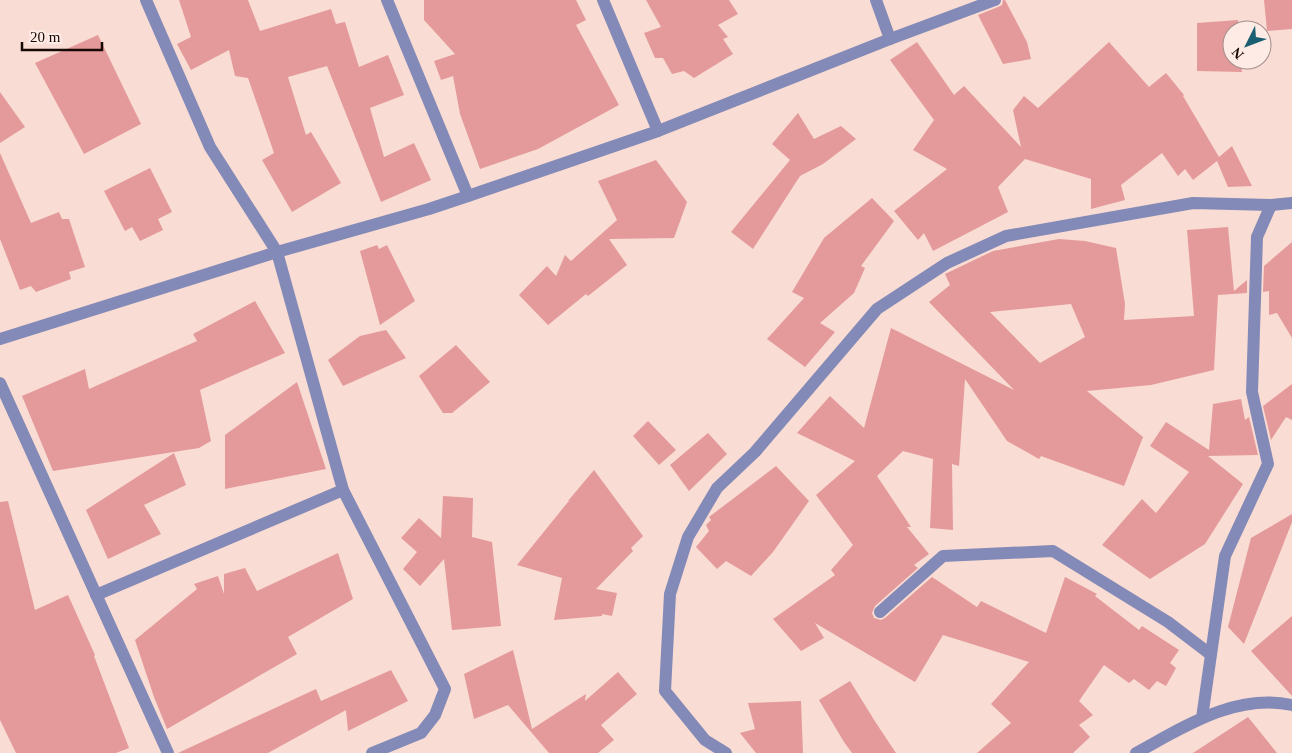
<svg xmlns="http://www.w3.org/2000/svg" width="1292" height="753" font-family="'Times New Roman',serif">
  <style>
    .building { fill: #e49a9b; fill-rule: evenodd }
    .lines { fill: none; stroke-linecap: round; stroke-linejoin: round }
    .minor { stroke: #848ab7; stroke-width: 12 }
  </style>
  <rect width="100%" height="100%" fill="#f9dcd3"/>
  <g class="building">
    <path d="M179 0H248L260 31 331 9 336 24 345 22 359 67 388 55 404 95 370 108 384 157 414 143 431 180 381 202 327 66 288 77 306 135 311 132 341 183 292 212 262 160 274 153 248 78 235 76 229 50 191 70 177 44 191 37Z"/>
    <path d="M424 0H576L586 20 576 25 619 105 538 149 480 169 460 114 453 76 441 80 434 61 455 54 424 20Z"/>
    <path d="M646 0H729L738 14 718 25 728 37 723 39 733 54 694 78 684 71 672 74 663 58H655L644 33 661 27Z"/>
    <path d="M1003 0H1005L1027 42 1031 59 1003 64 978 15 998 7 1002 5Z"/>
    <path d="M1264 0H1292V29L1267 31Z"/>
    <path d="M1238 20V30H1232V60H1241L1242 72 1197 71V23Z"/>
    <path d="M98 35 141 124 84 154 35 63Z"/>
    <path d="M917 42 954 95 964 86 1021 147 1013 110 1024 96 1038 108 1109 42 1149 87 1166 73 1184 95 1183 96 1219 157 1232 146 1252 186 1228 187 1217 161 1193 180 1185 169 1178 176 1162 153 1121 185 1125 200 1091 209V179L1025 159 998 187 1008 212 933 251 924 233 918 240 894 211 947 169 913 150 934 120 890 60Z"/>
    <path d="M0 92 25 127 0 143Z"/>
    <path d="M798 113 814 139 841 126 856 139 823 164 800 176 753 249 731 232 790 160 772 144Z"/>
    <path d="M0 153 31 223 59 212 62 219H69L85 267 69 272 71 279 36 292 31 286 20 290 0 239Z"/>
    <path d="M656 160 687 202 674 238 609 239 627 265 588 296 586 294 548 325 519 295 547 266 556 276 565 255 571 261 617 220 598 181Z"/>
    <path d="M150 168 172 212 158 219 163 230 140 241 132 227 125 231 104 191Z"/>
    <path d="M872 198 894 221 861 266 865 268 854 293 820 323 835 332 805 367 767 339 804 298 792 292 824 238Z"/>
    <path d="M1228 227 1234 291 1247 280V293L1218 295 1214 370 1151 385 1087 391 1143 437 1124 486 1041 456 1039 459 1007 441 965 379 959 466 952 464 953 530 930 528 933 459 903 451 877 476 911 527H907L929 554 914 565 918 568 875 606 872 613 874 618 881 620 885 618 932 577 977 607 981 601 1046 633 1065 577 1097 594 1095 596 1139 630 1142 626 1179 650 1170 663 1176 668 1166 686 1157 681 1149 690 1134 679 1129 683 1104 665 1079 701 1093 715 1079 725 1090 737 1073 753H977L1011 723 991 704 1029 662 943 635 915 682 815 623 824 638 801 651 773 619 835 575 831 570 853 545 816 495 855 461 797 433 830 396 864 428 891 328 1014 390 929 302 950 285 945 274 993 251 1059 239 1085 241 1116 248 1125 304 1124 320 1194 316 1187 230ZM1071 304 1085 337 1040 363 990 312Z"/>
    <path d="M1292 242V338L1277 313 1269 315V291L1263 292 1264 266Z"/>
    <path d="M377 245 379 249 387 245 415 301 380 325 360 251Z"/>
    <path d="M255 301 285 353 200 390 211 441 199 448 53 471 22 396 85 369 89 389 197 341 193 334Z"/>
    <path d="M386 330 406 358 343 386 328 360 360 336Z"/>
    <path d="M456 345 490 382 452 413H443L419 376Z"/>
    <path d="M297 382 326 469 225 489V435Z"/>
    <path d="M1292 384V420L1286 417 1271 440 1263 406Z"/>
    <path d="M1241 399 1245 420 1249 417 1258 455 1208 456 1243 484 1205 544 1150 579 1102 545 1142 499 1156 513 1189 472 1150 446 1166 422 1209 450 1213 404Z"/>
    <path d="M648 421 676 450 659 465 633 436Z"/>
    <path d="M708 433 727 454 689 491 670 465Z"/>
    <path d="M174 453 186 485 144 505 161 534 108 559 86 510Z"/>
    <path d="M776 466 809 501 773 552 751 576 726 561 717 569 696 547 709 531 706 525 711 520 709 517Z"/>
    <path d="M594 470 643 536 631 548 633 551 596 589 617 593 612 616 602 614V616L554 620 562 578 517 565 568 502H570L568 501Z"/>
    <path d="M443 496 473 498 472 537 492 542 501 626 452 630 444 559 420 586 403 569 417 552 401 538 419 518 441 538Z"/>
    <path d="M8 501 35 610 68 595 95 655 94 656 129 748 116 753H16L0 720V502Z"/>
    <path d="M1292 514V522L1244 644 1228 627 1251 538Z"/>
    <path d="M338 553 353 599 288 637 297 654 167 729 154 697 135 640 197 589 194 584 218 576 224 594V574L245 568 257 591Z"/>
    <path d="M1292 616V696L1251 651Z"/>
    <path d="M513 650 532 729 586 694 585 701 618 672 637 694 601 725 614 740 598 753H549L508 705 474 719 464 674Z"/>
    <path d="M391 670 408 701 348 731 346 710 268 753H178L316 689 321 701Z"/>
    <path d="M850 681 876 723 896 753H852L844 742 819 700Z"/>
    <path d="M801 701 803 753H756L740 733 755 729 748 703Z"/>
    <path d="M1248 717 1277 753H1193Z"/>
  </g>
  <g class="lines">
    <g class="minor">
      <path d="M146 0 210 147 277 252 343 490 445 689 435 715 421 733 372 753"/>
      <path d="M387 0 468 196"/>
      <path d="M603 0 658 131"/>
      <path d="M876 0 890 39"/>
      <path d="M0 339 277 252 429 209 468 196 658 131 890 39 995 0"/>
      <path d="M0 383 168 753"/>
      <path d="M96 595 343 490"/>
      <path d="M880 612 943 556 1053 551 1168 622 1210 654"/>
      <path d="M1202 718 1225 556 1268 464 1252 392 1257 237 1271 205"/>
      <path d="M726 753 705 740 665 691 670 594 688 537 717 488 755 452 877 309 947 263 1006 236 1193 203 1271 205 1292 203"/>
      <path d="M1136 753C1184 727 1235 693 1292 705"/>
    </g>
  </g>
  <g transform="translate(1247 45) rotate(228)"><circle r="24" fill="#ffebe5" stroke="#a2908b"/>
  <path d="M0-4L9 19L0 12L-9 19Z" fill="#1a5f71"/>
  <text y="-8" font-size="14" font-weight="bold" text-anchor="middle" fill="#160804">N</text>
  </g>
  <path d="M22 42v8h80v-8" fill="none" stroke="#160804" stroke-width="2.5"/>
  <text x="30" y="42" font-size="15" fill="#160804" stroke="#ffebe5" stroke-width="4" paint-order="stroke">20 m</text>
</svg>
